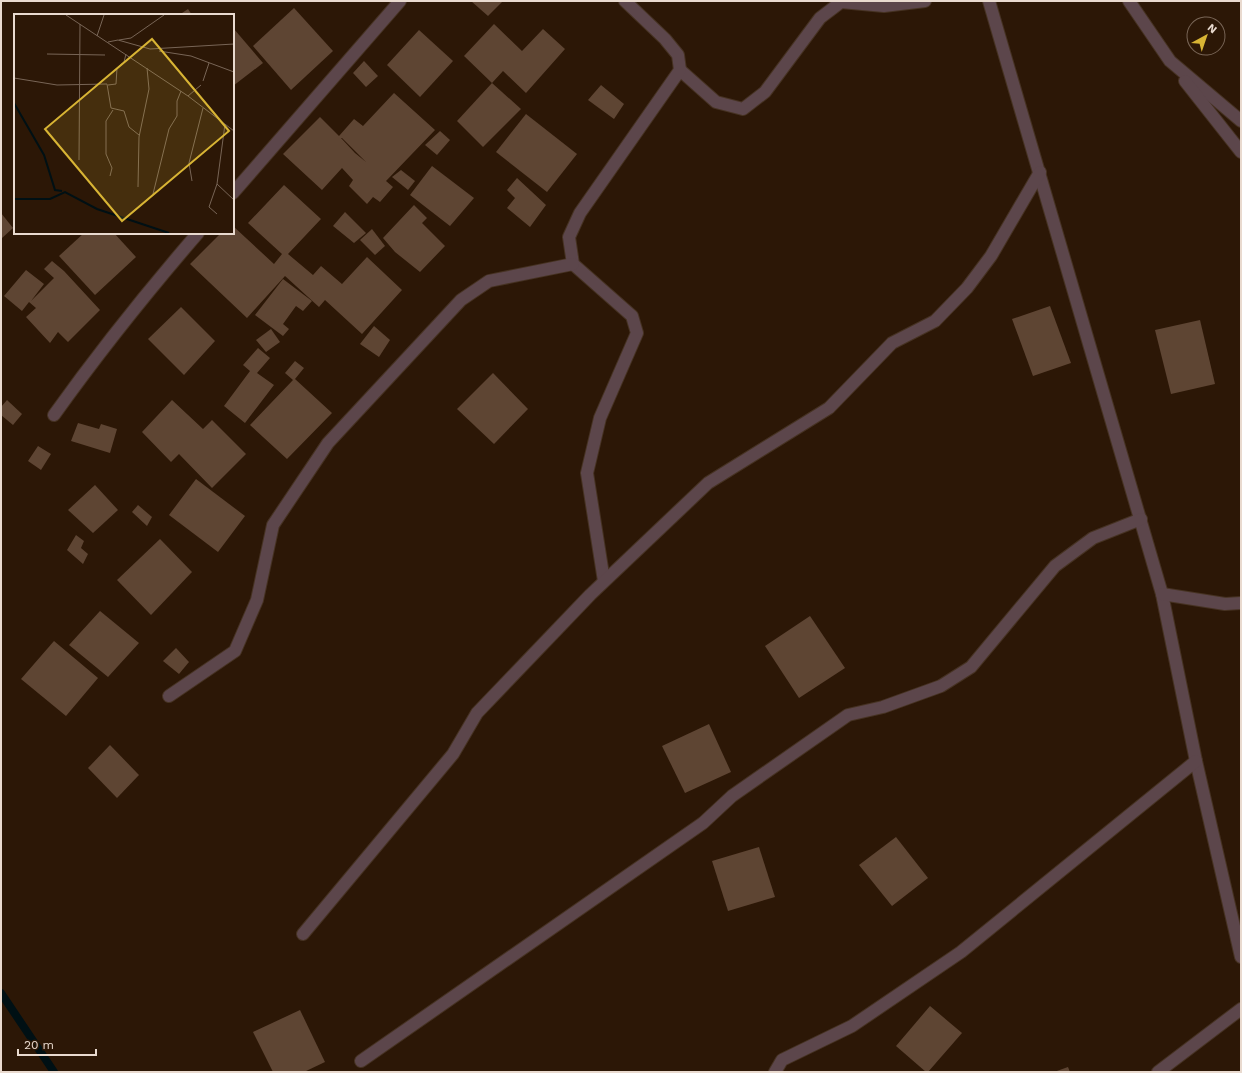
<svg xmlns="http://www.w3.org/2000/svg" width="1242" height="1073" font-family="'Work Sans',sans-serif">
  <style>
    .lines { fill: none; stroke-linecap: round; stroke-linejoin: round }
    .stream { stroke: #001014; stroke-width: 8 }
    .building { fill: #5e4533; fill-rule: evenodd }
    .minor-casing { stroke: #463222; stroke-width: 14 }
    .minor { stroke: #5c464b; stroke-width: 12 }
    .inset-river { fill: none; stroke: #001014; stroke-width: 2 }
    .inset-road { fill: none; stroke: #786556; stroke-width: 1 }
    .view { fill: #d8b434; fill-opacity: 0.15; stroke: #d8b434; stroke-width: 2 }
    .inset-edge { fill: none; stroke: #e9dacf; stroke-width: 2 }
  </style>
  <rect width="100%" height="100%" fill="#2c1706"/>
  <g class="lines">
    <path class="stream" d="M1 993 54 1072"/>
  </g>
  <g class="building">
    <path d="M471 1H503L488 16Z"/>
    <path d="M294 8 333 51 291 90 253 46Z"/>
    <path d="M188 9 192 15H179Z"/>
    <path d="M494 24 522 51 543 29 565 49 526 93 503 71 492 83 464 56Z"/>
    <path d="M234 29 263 63 233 86V30Z"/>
    <path d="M419 30 453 61 420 97 387 65Z"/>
    <path d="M364 61 378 76 366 87 353 73Z"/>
    <path d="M492 83 521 109 483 147 457 121Z"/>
    <path d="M601 85 624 104 614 119 588 100Z"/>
    <path d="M394 93 435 130 386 181 393 187 380 202 373 197 367 204 349 186 353 180 342 168 322 190 283 154 320 117 339 136 354 119 363 126ZM341 138H342L366 162 355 153Z"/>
    <path d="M526 114 577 154 547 192 496 152Z"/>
    <path d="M440 131 450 140 437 155 425 145Z"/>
    <path d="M432 166 474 198 450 226 410 195Z"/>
    <path d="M401 170 415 181 408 190 392 177Z"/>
    <path d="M517 178 546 205 530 227 507 208 515 198 507 190Z"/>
    <path d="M284 185 321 219 288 254 313 275 321 266 342 284 367 257 402 290 362 334 325 300 319 307 285 276 247 318 190 264 221 233H233V226L274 264 282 254 248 223Z"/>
    <path d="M414 205 427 218 422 223 445 246 420 272 395 252 383 238Z"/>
    <path d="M345 212 366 233 354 243 333 226Z"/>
    <path d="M1 213 13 228 1 239Z"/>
    <path d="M372 229 385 246 375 255 360 240Z"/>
    <path d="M84 233H114L136 257 95 295 59 256Z"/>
    <path d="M52 261 64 271 100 310 68 342 58 332 50 343 26 317 36 308 29 302 22 311 4 296 26 270 44 284 31 301 54 278 44 269Z"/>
    <path d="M283 279 312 301 303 311 296 306 283 324 289 329 283 336 255 315Z"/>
    <path d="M1050 306 1071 363 1033 376 1012 319Z"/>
    <path d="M181 307 215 341 184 375 148 339Z"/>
    <path d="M1200 320 1215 384 1171 394 1155 330Z"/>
    <path d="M374 326 390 340 379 357 360 344Z"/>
    <path d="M271 329 280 342 266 352 256 340Z"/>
    <path d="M258 348 270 358 257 373 274 385 245 423 224 406 250 371 243 365Z"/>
    <path d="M295 361 304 368 295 379 332 413 287 459 250 425 293 380 285 373Z"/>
    <path d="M493 373 528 409 494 444 457 409Z"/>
    <path d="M7 400 22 414 13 425 1 415V407Z"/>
    <path d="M172 400 203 429 212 420 246 454 212 488 179 454 171 462 142 432Z"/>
    <path d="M78 423 99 429 101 424 117 429 110 453 71 441Z"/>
    <path d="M38 446 51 454 41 470 28 461Z"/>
    <path d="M196 479 245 516 218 552 169 515Z"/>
    <path d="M95 485 118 510 93 533 68 510Z"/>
    <path d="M138 505 152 517 147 526 132 512Z"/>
    <path d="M76 535 84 541 81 548 88 554 83 564 67 550Z"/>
    <path d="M160 539 192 572 151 615 117 580Z"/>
    <path d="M100 611 139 643 108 677 69 645Z"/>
    <path d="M810 616 845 668 799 698 765 646Z"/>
    <path d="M54 641 98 678 66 716 21 679Z"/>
    <path d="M176 648 189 662 179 674 163 661Z"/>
    <path d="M709 724 731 772 685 793 662 746Z"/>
    <path d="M110 745 139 775 117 798 88 768Z"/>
    <path d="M896 837 928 878 892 906 859 865Z"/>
    <path d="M759 847 775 897 728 911 712 861Z"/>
    <path d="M930 1006 962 1033 928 1072H926L896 1046Z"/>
    <path d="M300 1010 325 1062 304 1072H273L253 1032Z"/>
    <path d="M1068 1067 1070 1072H1054Z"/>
  </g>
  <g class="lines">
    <g class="minor-casing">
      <g id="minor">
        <path d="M989 1 1162 594 1196 761 1241 957"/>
        <path d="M1129 1 1170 61 1241 121"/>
        <path d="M680 70 716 102 743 109 765 92 820 18 841 2 884 6 925 1"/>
        <path d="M1185 81 1241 152"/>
        <path d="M233 193 400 1"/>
        <path d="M54 415C99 352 147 292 198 233"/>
        <path d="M604 581 587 473 600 418 637 333 632 316 573 264 569 237 580 213 680 70 678 55 665 39 625 1"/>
        <path d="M1162 594 1225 604 1241 603"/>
        <path d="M169 696 235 651 257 600 273 525 328 443 461 300 489 281 573 264"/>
        <path d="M303 934 453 754 477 713 590 595 708 483 829 408 892 343 935 321 967 288 991 256 1040 172"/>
        <path d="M361 1061 703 823 732 796 848 715 883 707 941 686 971 667 1055 566 1093 538 1141 519"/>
        <path d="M775 1072 782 1060 852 1026 961 952 1196 761"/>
        <path d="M1158 1072 1241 1009"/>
      </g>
    </g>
    <use href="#minor" class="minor"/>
  </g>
  <g transform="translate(14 14)">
    <rect width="220" height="220" fill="#2c1706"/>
    <path class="inset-river" d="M0 89 30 141 41 176 48 177M0 185H36L51 178 83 195 155 219"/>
    <path class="inset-road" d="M52 1 174 82 220 117M83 22 90 1M105 26 117 24 150 1M94 28 104 26 136 35 220 30M145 37 177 42 220 58M33 40 91 41M0 64 43 71 93 70 97 94 110 97 115 113 125 121M189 67 195 49M94 71 102 70 103 54 110 48 112 40M174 82 187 71M211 110 203 170 220 186M65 146 66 10M96 162 98 154 92 140V107L99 96M178 167 175 149 189 94M124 173 125 123 135 75 133 54M139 180 155 115 163 102V87L167 77M203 200 195 193 203 170"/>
    <path class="view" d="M138 25 215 117 108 207 31 115Z"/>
    <rect width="220" height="220" class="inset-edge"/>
  </g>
  <rect width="1242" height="1073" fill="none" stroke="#e9dacf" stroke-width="4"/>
  <g transform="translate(1206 36) rotate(40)"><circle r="19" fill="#2c1706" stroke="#786556"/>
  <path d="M0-3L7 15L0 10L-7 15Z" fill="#d8b434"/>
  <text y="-6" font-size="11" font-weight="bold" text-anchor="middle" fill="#e9dacf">N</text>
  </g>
  <path d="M18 1049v6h78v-6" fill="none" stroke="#e9dacf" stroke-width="2"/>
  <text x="24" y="1049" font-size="12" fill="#e9dacf" stroke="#2c1706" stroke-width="3" paint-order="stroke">20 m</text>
</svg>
